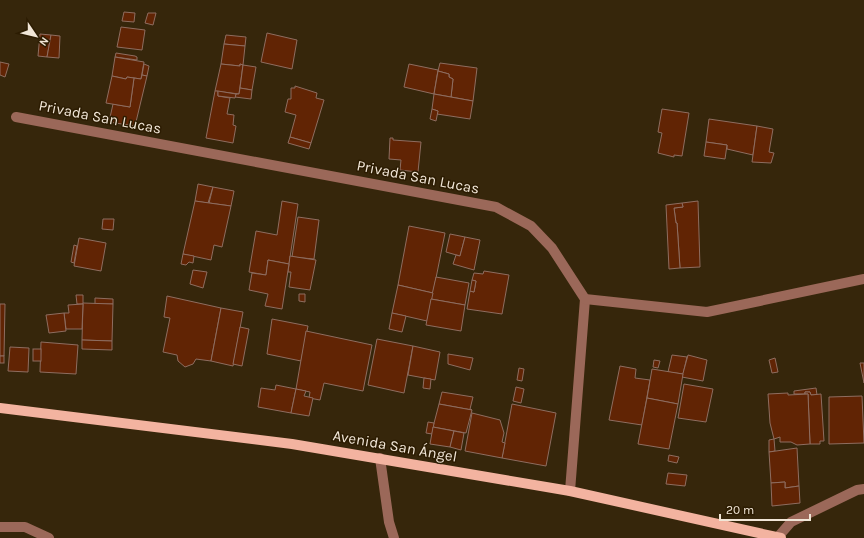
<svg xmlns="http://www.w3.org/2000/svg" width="864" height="538" font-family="Karla,sans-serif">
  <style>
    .building { fill: #612404; stroke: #8e6d60 }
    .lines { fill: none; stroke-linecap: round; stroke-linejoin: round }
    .minor { stroke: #9b6859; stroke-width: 10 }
    .major { stroke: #f3b3a0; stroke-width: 10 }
    .labels { text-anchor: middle; stroke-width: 3; stroke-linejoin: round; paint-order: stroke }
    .street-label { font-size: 15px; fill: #f1e6d7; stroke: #2c1c02 }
  </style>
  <rect width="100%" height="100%" fill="#36260b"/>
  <g class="building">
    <path d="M124 12 135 13 134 22 122 21Z"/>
    <path d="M148 13H156L153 25 145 23Z"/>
    <path d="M121 27 145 30 142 50 117 47Z"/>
    <path d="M267 33 297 40 292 69 261 62Z"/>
    <path d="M40 34 51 35 47 57 38 56Z"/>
    <path d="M51 35 60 36 59 58 47 57Z"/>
    <path d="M226 35 246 37 245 46 224 44Z"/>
    <path d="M224 44 245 46 243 65 240 64V66L221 64Z"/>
    <path d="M116 53 135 56 137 57V60L115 57Z"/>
    <path d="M115 57 144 62 141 79 127 77 126 79 112 76Z"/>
    <path d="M0 62 9 64 5 77 0 75Z"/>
    <path d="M440 63 477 68 473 101 451 97 453 79 449 77V74L438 71Z"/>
    <path d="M144 64 149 66 147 76 142 75Z"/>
    <path d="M221 64 240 66V64L243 65 239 94 215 91Z"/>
    <path d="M409 64 438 70 434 94 404 87Z"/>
    <path d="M243 65 256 67 252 90 240 88Z"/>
    <path d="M438 71 449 74V77L453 79 451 97 434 94Z"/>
    <path d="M142 75 147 76 135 126 109 122 113 104 130 107 134 78 141 79Z"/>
    <path d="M112 76 126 79 127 77 134 78 130 107 106 103Z"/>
    <path d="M295 86 317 93 316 98 324 100 311 143 290 137 296 115 285 112 288 99H291V88H295Z"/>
    <path d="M240 88 252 90 251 99 235 97 236 94H239Z"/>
    <path d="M215 91H218V96L230 98 227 114 234 115 233 125 236 126 233 143 206 138Z"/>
    <path d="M218 91 236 94 235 98 218 96Z"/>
    <path d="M434 94 473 101 470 119 437 114 438 111 432 109Z"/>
    <path d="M432 109 438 111 436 121 430 119Z"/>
    <path d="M662 109 689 113 682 156 674 155V157L658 153 662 133 658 132Z"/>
    <path d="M709 119 757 126 753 155 727 149V145L706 142Z"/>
    <path d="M757 126 773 129 769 152 774 153 771 163 752 162Z"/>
    <path d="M290 137 311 143 309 149 288 143Z"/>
    <path d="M390 138H393V140L421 142 418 172 400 170 401 160 389 159Z"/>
    <path d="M706 142 727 145 725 159 704 156Z"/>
    <path d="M198 184 213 187 208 203 195 201Z"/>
    <path d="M213 187 234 191 231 206 209 203Z"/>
    <path d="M195 201 231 206 222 247 214 245 211 260 183 254Z"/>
    <path d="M282 201 298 204 289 264 268 260 266 275 249 272 256 231 277 235Z"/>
    <path d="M698 201 700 267 680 268 677 223H676L674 208 683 207 682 203Z"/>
    <path d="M682 203 683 207 674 208 676 223H677L680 268 669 269 666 205Z"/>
    <path d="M298 217 319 220 314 259 292 257Z"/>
    <path d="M103 219H114L113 230 102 229Z"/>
    <path d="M409 226 445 233 433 293 398 285Z"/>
    <path d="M450 234 465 237 460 256 446 252Z"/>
    <path d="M465 237 480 240 474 270 453 264 456 255 460 256Z"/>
    <path d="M79 238 106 243 101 271 74 266Z"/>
    <path d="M74 245 77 246 74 263 71 262Z"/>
    <path d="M183 254 194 256 193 263 189 262 186 265 181 264Z"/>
    <path d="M290 256 316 260 310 290 289 287 291 272H288Z"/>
    <path d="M268 260 289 264 282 309 265 306 268 294 249 290 252 273 266 275Z"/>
    <path d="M193 270 207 272 203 288 190 284Z"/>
    <path d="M484 271 509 275 502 314 467 309 470 291 474 292 476 281 472 280 474 273 483 274Z"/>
    <path d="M436 277 469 283 465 305 431 299Z"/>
    <path d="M472 280 476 281 474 292 470 291Z"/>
    <path d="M398 285 433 293 427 321 392 313Z"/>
    <path d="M299 294H305V302L299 301Z"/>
    <path d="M76 295H83V304H77Z"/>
    <path d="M167 296 221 308 211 361 196 359 193 364 185 367 178 361 177 355 163 352 170 318 164 317Z"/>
    <path d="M95 298 113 299V304H95Z"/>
    <path d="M431 299 465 305 461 331 426 325Z"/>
    <path d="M83 303 113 304 112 341 82 340Z"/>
    <path d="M0 304H5L4 356H0Z"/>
    <path d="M83 304 82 329H66L64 313H69L68 305Z"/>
    <path d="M221 308 243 312 233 366 211 361Z"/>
    <path d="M64 313 66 331 49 333 46 315Z"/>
    <path d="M392 313 406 316 402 332 389 329Z"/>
    <path d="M272 319 308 326 301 361 267 354Z"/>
    <path d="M240 327 249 329 242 366 233 364Z"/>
    <path d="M306 331 372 345 363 391 324 383 320 400 309 398 310 392 296 389Z"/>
    <path d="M377 339 413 346 404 393 368 385Z"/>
    <path d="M82 340 112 341V350L82 349Z"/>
    <path d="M41 342 78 345 76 374 40 372Z"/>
    <path d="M413 346 440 352 435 380 408 375Z"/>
    <path d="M10 347 29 348 28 372 8 371Z"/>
    <rect x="33" y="349" width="8" height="12"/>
    <path d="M448 354 473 358 470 370 448 364Z"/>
    <path d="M672 355 687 357 683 374 668 372Z"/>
    <path d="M688 355 707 360 703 381 682 377Z"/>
    <rect x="0" y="356" width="4" height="7"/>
    <path d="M775 358 778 372 772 373 769 360Z"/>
    <path d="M654 360 660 361 658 368 653 367Z"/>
    <path d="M860 363H864V383Z"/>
    <path d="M620 366 636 369 635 378 650 380 642 425 609 420Z"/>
    <path d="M519 368 524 369 522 381 517 380Z"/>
    <path d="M652 369 683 374 678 404 647 398Z"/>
    <path d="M424 378 431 379 430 389 423 388Z"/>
    <path d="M684 384 713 389 706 422 678 418Z"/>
    <path d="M276 385 296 389 291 413 258 407 261 388 275 390Z"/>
    <path d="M516 387 524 389 521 403 513 401Z"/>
    <path d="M816 388 817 395H811L810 392H805V394H794V391Z"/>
    <path d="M296 389 306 391 304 396 313 398 309 416 291 413Z"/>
    <path d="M442 392 473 397 470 409 472 410 439 404Z"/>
    <path d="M805 392H810L811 395 821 394 824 441H820V444H810L808 394H805Z"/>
    <path d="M788 393V395L808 394 810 444 797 445 791 442H780V437L774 439 770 423 768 394Z"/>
    <path d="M862 396 864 443 829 444V397Z"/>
    <path d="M647 398 678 404 669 449 638 444Z"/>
    <path d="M439 404 472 410 466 433 433 427Z"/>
    <path d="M512 404 556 413 546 466 502 458Z"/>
    <path d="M472 413 500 420 504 433 502 442 505 443 502 458 465 451Z"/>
    <path d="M428 422 434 423 432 434 426 433Z"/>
    <path d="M433 427 454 431 450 447 430 444Z"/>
    <path d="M454 431 464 433 461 450 450 447Z"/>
    <path d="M774 439 775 451 769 452V440Z"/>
    <path d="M797 448 799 486 785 488V482L771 483 769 452Z"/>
    <path d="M669 455 679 457 677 463 668 461Z"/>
    <path d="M668 473 687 475 685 486 666 484Z"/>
    <path d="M785 482V488L799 486 800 503 772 506 771 483Z"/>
  </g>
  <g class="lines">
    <g class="minor">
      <path d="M16 117 496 207 531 226 552 248 585 299 570 491"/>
      <path d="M585 299 707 312 864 279"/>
      <path d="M380 458 389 522 394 538"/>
      <path d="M0 527H25L49 538"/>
      <path d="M778 537 791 522 857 490 864 489"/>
    </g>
    <path class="major" d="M0 408 292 444 570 491 781 538"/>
  </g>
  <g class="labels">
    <g class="street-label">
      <text transform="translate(100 117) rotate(11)" y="5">Privada San Lucas</text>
      <text transform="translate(418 177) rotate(11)" y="5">Privada San Lucas</text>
      <text transform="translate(395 446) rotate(10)" y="5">Avenida San Ángel</text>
    </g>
  </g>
  <g transform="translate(36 36) rotate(125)" stroke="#2c1c02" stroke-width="3" paint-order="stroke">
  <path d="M0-3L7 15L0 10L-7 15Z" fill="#f1e6d7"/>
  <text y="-6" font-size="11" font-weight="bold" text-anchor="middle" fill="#f1e6d7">N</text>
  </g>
  <path d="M720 514v6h90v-6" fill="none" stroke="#f1e6d7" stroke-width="2"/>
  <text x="726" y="514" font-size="12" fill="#f1e6d7" stroke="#2c1c02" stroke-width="3" paint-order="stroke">20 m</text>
</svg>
